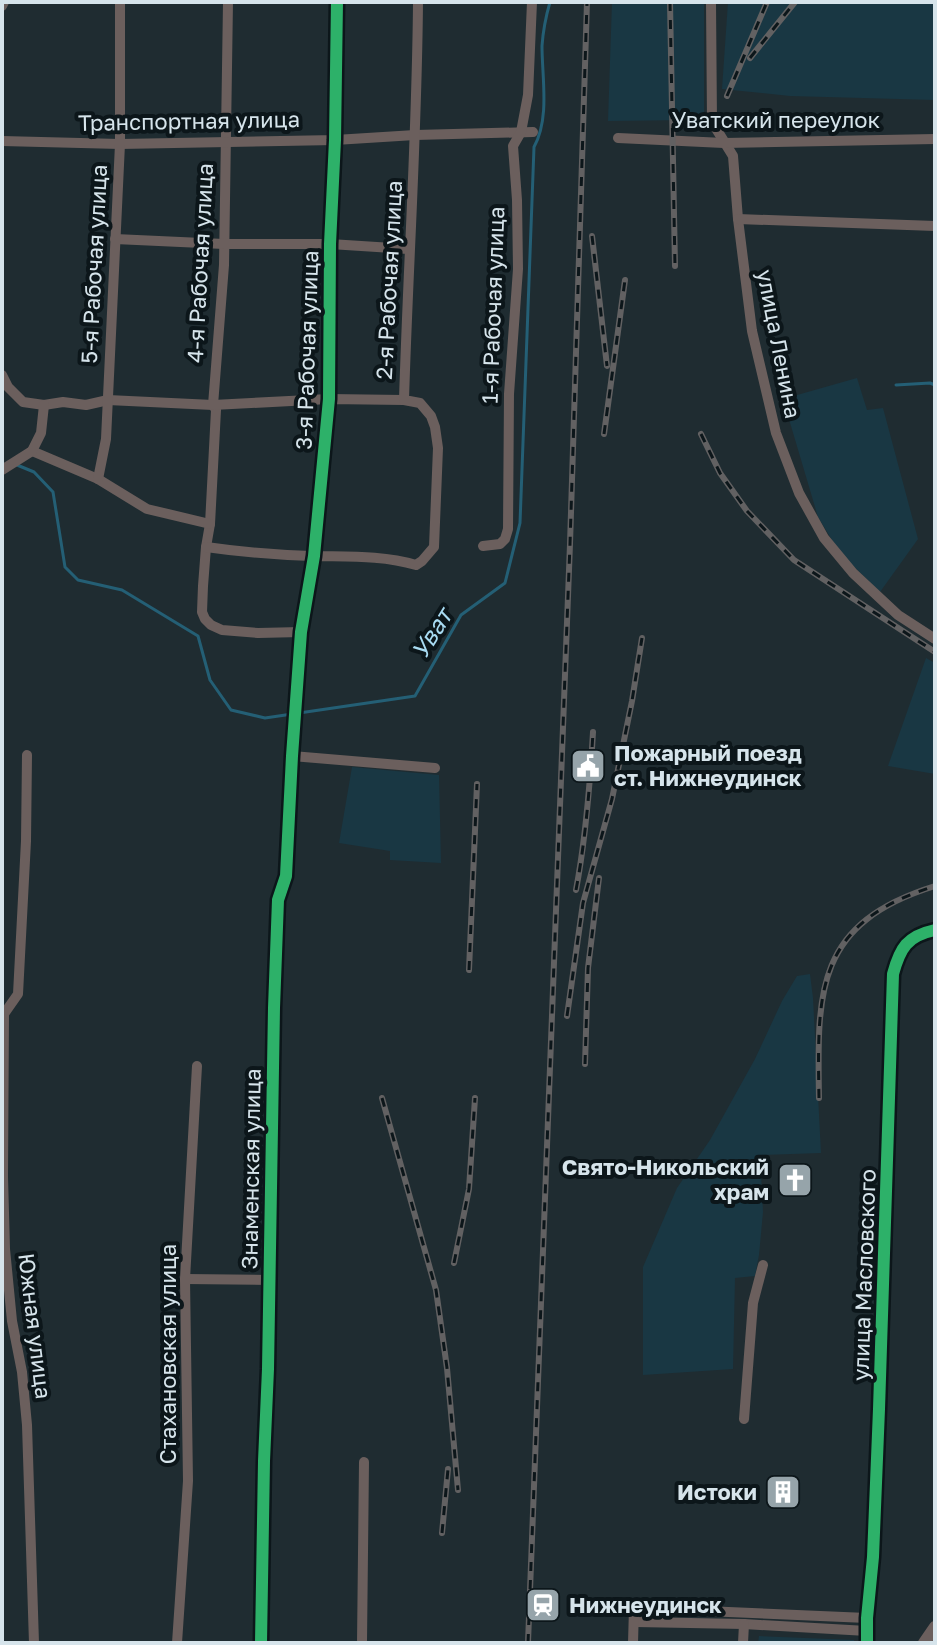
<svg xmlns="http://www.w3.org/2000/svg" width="937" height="1645" font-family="'Golos Text',sans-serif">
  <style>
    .built { fill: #193743 }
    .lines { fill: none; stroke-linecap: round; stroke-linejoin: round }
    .stream { stroke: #245f75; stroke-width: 3 }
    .minor { stroke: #6b5f5d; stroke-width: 10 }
    .tertiary { stroke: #6b5f5d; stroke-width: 12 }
    .rail-casing { stroke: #626162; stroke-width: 6 }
    .rail { stroke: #0c161a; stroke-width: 3; stroke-dasharray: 9; stroke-linecap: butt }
    .cycleway-casing { stroke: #0c161a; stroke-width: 17 }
    .cycleway { stroke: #2db169; stroke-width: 12 }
    .labels { text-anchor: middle; stroke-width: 8; stroke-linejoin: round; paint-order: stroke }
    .street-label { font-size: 22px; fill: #d6e4eb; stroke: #0c161a }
    .poi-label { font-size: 22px; font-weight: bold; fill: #d6e4eb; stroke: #0c161a; text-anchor: start }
    .water-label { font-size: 24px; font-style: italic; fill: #a8dbf2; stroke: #0c161a }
  </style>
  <rect width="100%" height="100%" fill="#1f2c31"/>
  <g class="built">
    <path d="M612 2H704V116L690 120 608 121Z"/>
    <path d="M728 2H935V100L790 96 722 89Z"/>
    <path d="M857 378 867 410 883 408 918 539 880 592 840 553 818 517 783 399Z"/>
    <path d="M926 658 935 663V774L888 766Z"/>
    <path d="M352 767 439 775 441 863 390 860V851L339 843Z"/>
    <path d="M810 974 813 998 821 1153 760 1155 763 1212 759 1255 755 1276 735 1278 733 1369 643 1375V1267L677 1188 710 1140 755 1059 782 1001 797 976Z"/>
    <path d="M759 1636 854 1640V1643H758Z"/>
  </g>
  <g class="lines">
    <g class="stream">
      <path d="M896 385 930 383 935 385"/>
      <path d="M17 465 34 472 53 492 65 567 78 580 122 590 198 636 210 680 231 710 265 718 415 696 461 615 505 583 520 523 534 147C550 118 542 78 542 46 543 31 546 16 550 2"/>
    </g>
    <g class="minor">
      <path d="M228 2 224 265 213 405 216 410 210 524 206 547 203 586 202 612 205 619 211 625 222 630 258 633 301 632"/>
      <path d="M711 2 712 122 733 156 738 219 752 331 776 433 799 493 824 538 853 573 898 615 935 639"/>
      <path d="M2 6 4 2"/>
      <path d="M618 138 724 143 935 139"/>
      <path d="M2 141 120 144 335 140 415 135 533 132"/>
      <path d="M738 219 935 226"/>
      <path d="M115 239 224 244H330L408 249"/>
      <path d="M2 375 8 387 23 402 44 405 63 402 86 405 108 400 213 405 329 399 404 400"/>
      <path d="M32 451 98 479 147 509 210 524"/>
      <path d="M2 470 32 451 41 433 44 405"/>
      <path d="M98 479 106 439 120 144V2"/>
      <path d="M483 546 500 544 505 539 508 529 509 394 518 269 517 200 513 146 521 132 528 95 532 2"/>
      <path d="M206 547C241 552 276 555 311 556 346 557 382 555 416 565L422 561 434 547 438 448 435 427 431 416 420 403 404 400C408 267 417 135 418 2"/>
      <path d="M292 756 435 768"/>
      <path d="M4 1014 3 1177 5 1249 12 1321 22 1372 27 1425 34 1643"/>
      <path d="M4 1014 18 994 26 841 27 755"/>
      <path d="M185 1279 269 1280"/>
      <path d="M744 1419 753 1303 763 1265"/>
      <path d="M635 1622 744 1624 867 1631"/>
      <path d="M177 1643 188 1481 185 1279 197 1066"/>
      <path d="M261 1643 264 1461 268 1369 274 1008 278 900 286 876 292 756 301 632 314 556 329 399 330 244 335 140 337 2"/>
      <path d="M362 1643 364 1462"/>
      <path d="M633 1643 634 1608 867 1618"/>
      <path d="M743 1643 744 1624"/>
      <path d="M867 1643V1618L873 1557 879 1409 893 974C900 948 907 936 935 930"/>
    </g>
    <path class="tertiary" d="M924 1643 935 1627"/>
    <g class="rail-casing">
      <g id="rail">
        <path d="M670 2 675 266"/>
        <path d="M750 58 795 2"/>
        <path d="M727 96 767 2"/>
        <path d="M592 236 607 366"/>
        <path d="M604 434 625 280"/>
        <path d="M701 434 720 473 747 511 794 560 935 652"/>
        <path d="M576 890C586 837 590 785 593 732"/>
        <path d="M469 970 477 784"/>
        <path d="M567 1016 583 903 612 799 632 701 642 638"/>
        <path d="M585 1064 588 968 599 878"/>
        <path d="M382 1098 436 1290 447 1368 458 1490"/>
        <path d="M819 1098C817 990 816 923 935 886"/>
        <path d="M454 1263 469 1189 475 1098"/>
        <path d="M442 1533 448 1469"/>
        <path d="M528 1643 570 544 587 2"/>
      </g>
    </g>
    <use href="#rail" class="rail"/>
    <g class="cycleway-casing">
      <g id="cycleway">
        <path d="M261 1643 264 1461 268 1369 274 1008 278 900 286 876 292 756 301 632 314 556 329 399 330 244 335 140 337 2"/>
        <path d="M867 1643V1618L873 1557 879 1409 893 974C900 948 907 936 935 930"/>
      </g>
    </g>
    <use href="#cycleway" class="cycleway"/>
  </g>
  <defs>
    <g id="civic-square" transform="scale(1.8)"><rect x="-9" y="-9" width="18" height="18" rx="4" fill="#96a4aa" stroke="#0c161a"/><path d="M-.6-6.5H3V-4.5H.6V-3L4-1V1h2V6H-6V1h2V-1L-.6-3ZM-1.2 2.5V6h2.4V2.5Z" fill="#fff"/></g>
    <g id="church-square" transform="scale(1.8)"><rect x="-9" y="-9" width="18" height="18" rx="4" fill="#96a4aa" stroke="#0c161a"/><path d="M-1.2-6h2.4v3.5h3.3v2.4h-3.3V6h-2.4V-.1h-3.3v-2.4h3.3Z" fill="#fff"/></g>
    <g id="building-square" transform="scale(1.8)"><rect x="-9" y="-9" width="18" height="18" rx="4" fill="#96a4aa" stroke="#0c161a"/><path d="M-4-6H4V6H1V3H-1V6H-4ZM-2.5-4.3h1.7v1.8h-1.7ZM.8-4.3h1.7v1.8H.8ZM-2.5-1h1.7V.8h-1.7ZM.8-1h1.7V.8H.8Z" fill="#fff"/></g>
    <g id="station-square" transform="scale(1.8)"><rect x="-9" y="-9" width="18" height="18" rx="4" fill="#96a4aa" stroke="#0c161a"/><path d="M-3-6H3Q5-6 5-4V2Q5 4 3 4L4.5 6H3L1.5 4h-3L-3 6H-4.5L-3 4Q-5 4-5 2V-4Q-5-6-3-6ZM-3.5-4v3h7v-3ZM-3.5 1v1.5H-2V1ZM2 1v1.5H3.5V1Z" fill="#fff"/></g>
  </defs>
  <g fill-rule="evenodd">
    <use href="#civic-square" x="588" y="766"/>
    <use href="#church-square" x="795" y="1180"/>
    <use href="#building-square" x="783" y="1492"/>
    <use href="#station-square" x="543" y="1605"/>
  </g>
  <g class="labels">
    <g class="street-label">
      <text x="776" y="128">Уватский переулок</text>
      <text transform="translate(189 121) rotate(-1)" y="8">Транспортная улица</text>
      <text transform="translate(200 263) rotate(-87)" y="8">4-я Рабочая улица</text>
      <text transform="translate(94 264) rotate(-87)" y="8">5-я Рабочая улица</text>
      <text transform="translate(389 280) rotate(-87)" y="8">2-я Рабочая улица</text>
      <text transform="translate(493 305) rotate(-88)" y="8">1-я Рабочая улица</text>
      <text transform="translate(779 344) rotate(79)" y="8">улица Ленина</text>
      <text transform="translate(307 350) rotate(-88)" y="8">3-я Рабочая улица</text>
      <text transform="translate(251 1169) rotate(-89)" y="8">Знаменская улица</text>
      <text transform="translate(864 1275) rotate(-88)" y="8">улица Масловского</text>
      <text transform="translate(35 1326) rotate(83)" y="8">Южная улица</text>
      <text transform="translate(168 1354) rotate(-90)" y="8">Стахановская улица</text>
    </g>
    <g class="poi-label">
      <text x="614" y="761">Пожарный поезд<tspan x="614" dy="25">ст. Нижнеудинск</tspan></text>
      <text x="769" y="1175" text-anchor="end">Свято-Никольский<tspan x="769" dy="25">храм</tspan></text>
      <text x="757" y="1500" text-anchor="end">Истоки</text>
      <text x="569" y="1613">Нижнеудинск</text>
    </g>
    <g class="water-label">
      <text transform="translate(432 634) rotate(-58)" y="8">Уват</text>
    </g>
  </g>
  <rect width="937" height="1645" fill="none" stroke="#d6e4eb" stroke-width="8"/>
</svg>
